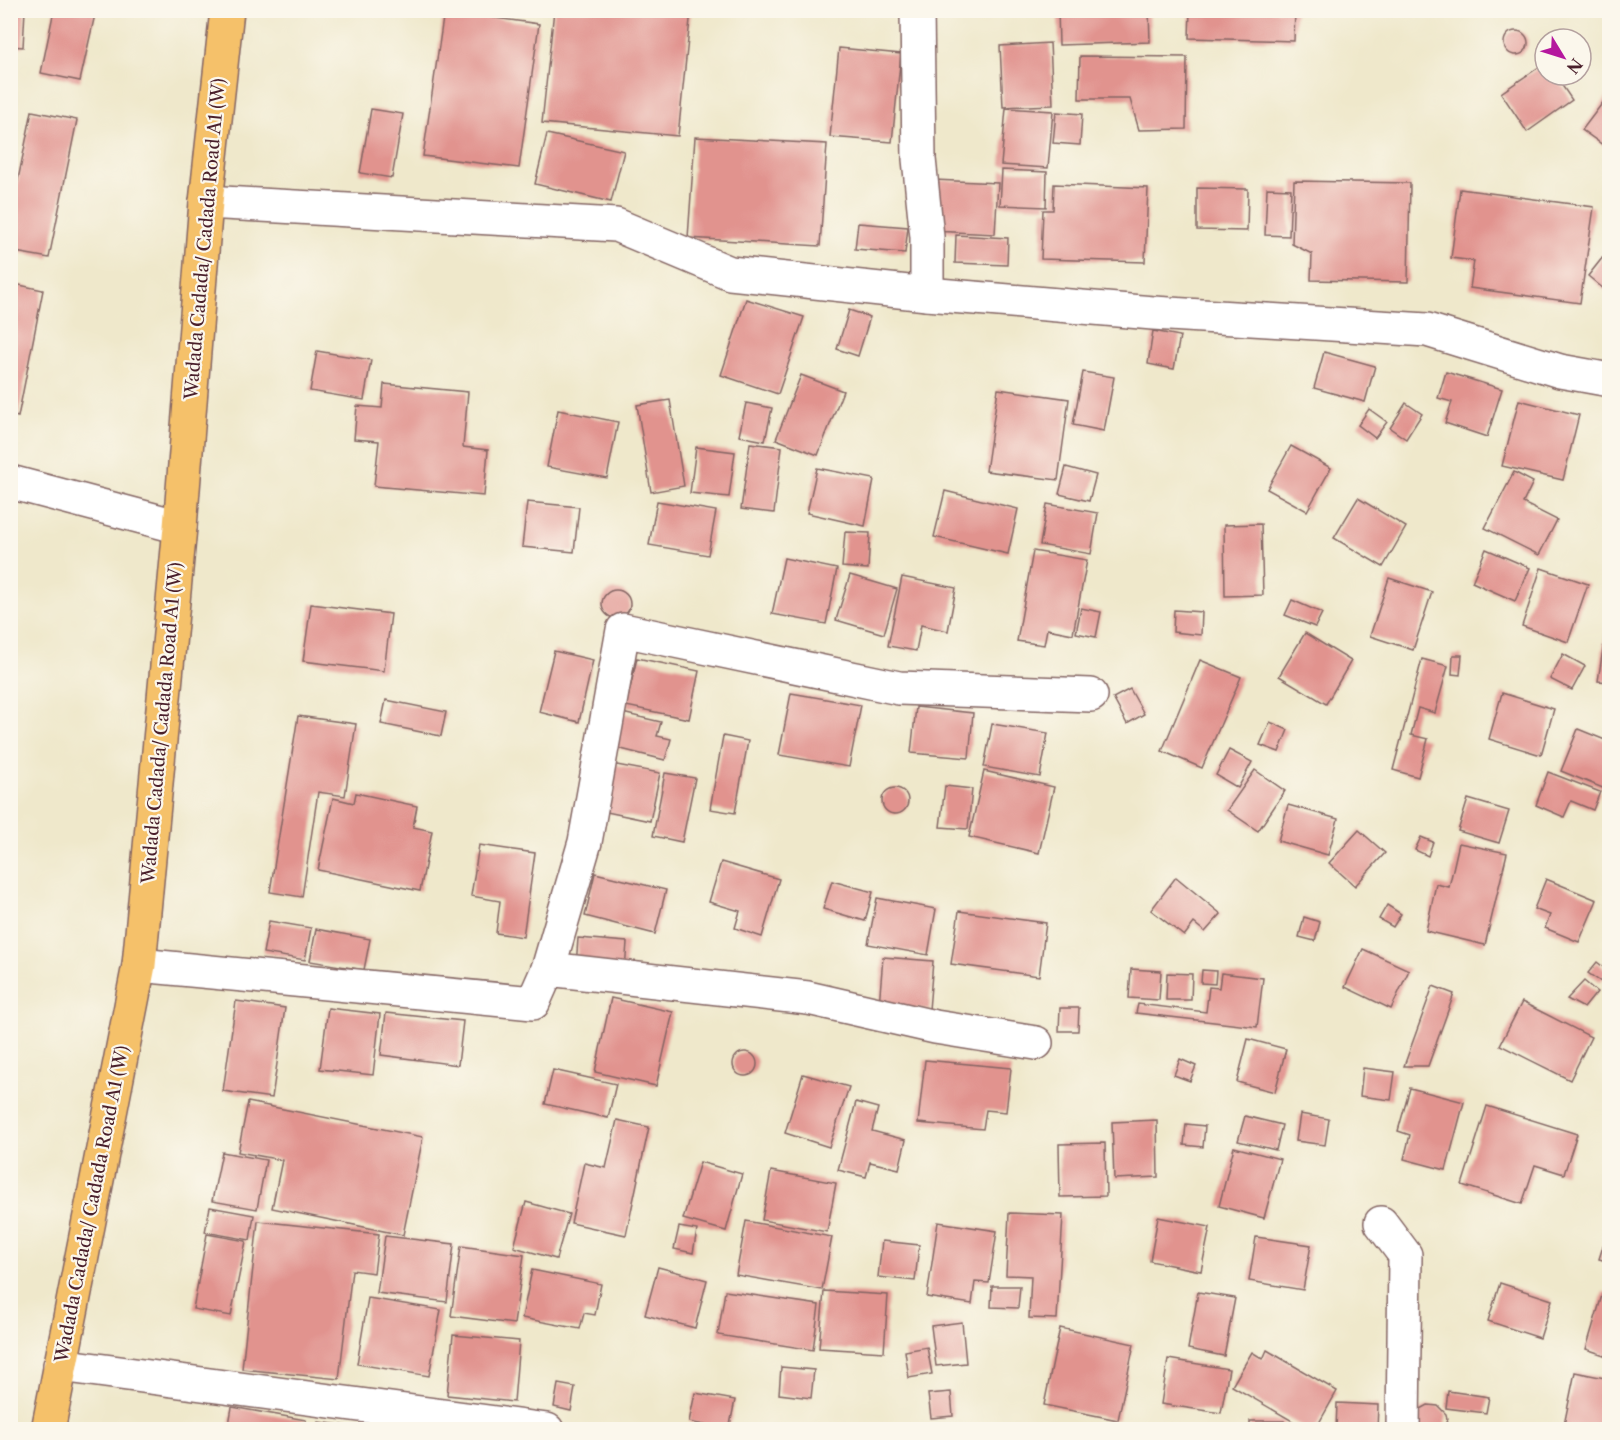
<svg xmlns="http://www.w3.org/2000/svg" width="1620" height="1440" font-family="'Libre Caslon Text',serif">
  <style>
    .building { fill: #e1938e }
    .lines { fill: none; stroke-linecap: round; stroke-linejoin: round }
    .minor-casing { stroke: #846563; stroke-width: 36 }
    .major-casing { stroke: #846563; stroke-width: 36 }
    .minor { stroke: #fff; stroke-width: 33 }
    .major { stroke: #f5c16b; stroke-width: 33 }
    .labels { text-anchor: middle; stroke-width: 4.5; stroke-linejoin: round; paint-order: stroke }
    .street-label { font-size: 18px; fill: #4a1f2b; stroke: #fbf7ec }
  </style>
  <rect width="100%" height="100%" fill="#fbf7ec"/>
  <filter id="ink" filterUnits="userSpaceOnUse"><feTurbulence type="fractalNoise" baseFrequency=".0167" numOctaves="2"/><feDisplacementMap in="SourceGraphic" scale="12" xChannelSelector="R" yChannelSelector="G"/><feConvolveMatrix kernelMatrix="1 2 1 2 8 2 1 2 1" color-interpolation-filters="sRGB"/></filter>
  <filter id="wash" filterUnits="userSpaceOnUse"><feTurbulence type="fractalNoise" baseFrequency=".008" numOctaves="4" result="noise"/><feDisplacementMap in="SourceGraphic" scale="24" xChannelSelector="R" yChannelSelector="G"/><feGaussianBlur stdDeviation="1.35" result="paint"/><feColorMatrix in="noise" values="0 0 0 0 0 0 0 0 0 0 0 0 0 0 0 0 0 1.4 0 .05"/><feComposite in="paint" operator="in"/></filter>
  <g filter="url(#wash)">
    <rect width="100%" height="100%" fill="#efe8cb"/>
    <g id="blocks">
      <g class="building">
        <path d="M10 10H25L23 47 10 46Z"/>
        <path d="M54 10H96L80 81 41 73Z"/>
        <path d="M554 10H691L678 136 542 123Z"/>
        <path d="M1058 10H1149L1150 42 1059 45Z"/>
        <path d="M1190 10H1295L1294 41 1189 38Z"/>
        <path d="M444 11 539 24 519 168 423 156Z"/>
        <circle cx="1516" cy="43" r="12"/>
        <path d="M1050 43 1053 105 1003 107 1000 46Z"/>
        <path d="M839 48 901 54 892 142 830 137Z"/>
        <path d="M1080 56 1187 57 1186 129 1139 130 1130 99H1079Z"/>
        <path d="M1545 63V75H1555L1572 100 1527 132 1501 93Z"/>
        <path d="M1610 93V150L1582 130Z"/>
        <path d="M1006 108 1053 111 1048 168 1001 165Z"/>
        <path d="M371 109 403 114 392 178 360 173Z"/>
        <path d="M32 111 77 120 49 258 10 251V219Z"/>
        <path d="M1056 112 1082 114 1080 145 1053 143Z"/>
        <path d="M547 134 624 151 611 202 535 184Z"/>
        <path d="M695 137 827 144 820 246 688 238Z"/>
        <path d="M1002 170 1047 172 1046 207 1000 205Z"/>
        <path d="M934 180 998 183 995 234 932 231Z"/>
        <path d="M1294 181 1410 183 1408 282 1311 280 1312 254 1292 244Z"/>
        <path d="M1054 184 1148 188 1145 262 1041 259 1043 210H1053Z"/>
        <path d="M1197 188 1248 189 1247 231 1197 230Z"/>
        <path d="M1267 188 1291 189 1289 236 1265 235Z"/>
        <path d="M1460 189 1594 207 1580 303 1470 288 1474 261 1451 258Z"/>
        <path d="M858 223 908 227 905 253 855 249Z"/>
        <path d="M956 235 1008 238 1007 265 955 263Z"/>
        <path d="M1607 252 1610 253V294L1588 276Z"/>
        <path d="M10 283 43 290 18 417 10 415Z"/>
        <path d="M746 299 804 317 778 394 721 375Z"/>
        <path d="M849 310 870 317 858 356 837 349Z"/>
        <path d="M1153 331 1180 336 1174 369 1148 364Z"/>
        <path d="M317 351 371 360 364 400 310 391Z"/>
        <path d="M1324 352 1375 366 1365 402 1314 388Z"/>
        <path d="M1083 372 1114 377 1104 431 1073 425Z"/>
        <path d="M1446 372 1502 389 1487 437 1445 423 1452 402 1438 398Z"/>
        <path d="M801 375 843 391 818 455 776 439Z"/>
        <path d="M384 384 468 392 463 447 488 450 484 496 374 486 379 441 354 439 357 406 382 408Z"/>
        <path d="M998 389 1069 399 1058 480 986 471Z"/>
        <path d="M670 400 684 486 651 492 637 405Z"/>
        <path d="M1519 400 1579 415 1563 480 1502 466Z"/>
        <path d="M746 403 772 408 765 441 739 436Z"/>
        <path d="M1406 403 1422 414 1406 439 1390 428Z"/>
        <path d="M1369 409 1387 422 1375 438 1358 425Z"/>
        <path d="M558 410 618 422 607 478 547 467Z"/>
        <path d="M750 443 782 447 774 513 741 509Z"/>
        <path d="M1291 446 1331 468 1307 511 1267 489Z"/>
        <path d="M696 447 735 452 729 497 690 493Z"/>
        <path d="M1066 467 1096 475 1089 501 1059 494Z"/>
        <path d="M817 468 874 479 865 526 807 513Z"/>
        <path d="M1514 472 1533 482 1523 503 1557 520 1539 555 1485 528Z"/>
        <path d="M945 491 1018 509 1008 554 934 537Z"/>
        <path d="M1358 498 1406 527 1383 567 1334 538Z"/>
        <path d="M657 501 716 511 708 555 649 545Z"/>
        <path d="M527 502 579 507 574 552 522 547Z"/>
        <path d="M1047 504 1098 513 1091 554 1040 545Z"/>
        <path d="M1261 524 1263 595 1225 596 1224 525Z"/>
        <path d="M845 532 870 533 868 569 842 567Z"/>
        <path d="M1486 549 1530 568 1515 601 1472 582Z"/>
        <path d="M1033 551 1087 560 1073 634 1047 629 1044 645 1017 641Z"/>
        <path d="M784 558 837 569 826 624 772 614Z"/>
        <path d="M1541 568 1588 584 1568 642 1522 626Z"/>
        <path d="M850 575 897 589 884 634 836 620Z"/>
        <path d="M902 577 956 588 948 631 921 625 916 651 888 646Z"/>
        <path d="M1389 578 1432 592 1413 650 1370 636Z"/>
        <circle cx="616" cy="604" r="14"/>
        <path d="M1292 600 1322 613 1315 627 1285 615Z"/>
        <path d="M311 604 391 614 384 671 303 661Z"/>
        <path d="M1081 608 1101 612 1096 637 1076 633Z"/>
        <path d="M1174 610 1202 612 1201 635 1173 632Z"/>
        <path d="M1608 618H1610V682L1598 681Z"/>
        <path d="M1305 633 1351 661 1326 704 1279 676Z"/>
        <path d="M554 651 593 660 579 722 539 712Z"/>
        <path d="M1563 654 1585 666 1572 690 1550 679Z"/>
        <path d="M1453 655H1462L1460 675 1452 674Z"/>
        <path d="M637 658 699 671 689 719 626 706Z"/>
        <path d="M1422 659 1448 666 1435 713 1418 708 1411 735 1428 739 1418 777 1393 770Z"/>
        <path d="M1200 660 1241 677 1202 768 1162 751Z"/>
        <path d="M1130 689 1144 714 1127 724 1113 698Z"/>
        <path d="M791 693 861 705 849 767 779 755Z"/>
        <path d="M1502 693 1554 709 1541 755 1489 739Z"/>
        <path d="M386 700 446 712 441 736 381 724Z"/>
        <path d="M916 707 973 713 969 758 911 753Z"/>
        <path d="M618 712 661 722 657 736 671 739 665 760 609 746Z"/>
        <path d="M298 716 356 724 345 796 318 792 302 897 270 892Z"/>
        <path d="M1270 722 1288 730 1279 752 1260 745Z"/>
        <path d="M992 724 1048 733 1040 777 984 767Z"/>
        <path d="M1578 729 1610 742V791L1561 771Z"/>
        <path d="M723 736 748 741 735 813 710 809Z"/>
        <path d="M1229 750 1252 762 1238 788 1216 775Z"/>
        <path d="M606 763 660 773 650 821 597 810Z"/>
        <path d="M1255 770 1285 791 1258 831 1227 810Z"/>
        <path d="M984 771 1054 787 1039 853 969 837Z"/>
        <path d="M1548 772 1600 792 1593 810 1571 801 1564 817 1536 805Z"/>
        <path d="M665 773 695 778 682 842 653 836Z"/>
        <path d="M945 786 972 789 968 829 940 827Z"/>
        <circle cx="895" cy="801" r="13"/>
        <path d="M356 793 417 806 413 827 432 831 420 891 318 870 333 798 354 803Z"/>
        <path d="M1468 799 1509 811 1499 843 1458 831Z"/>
        <path d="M1288 805 1338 819 1328 855 1278 841Z"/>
        <path d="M1359 830 1385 853 1355 886 1329 863Z"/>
        <path d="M1421 837 1433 842 1428 856 1415 850Z"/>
        <path d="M1459 843 1507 853 1485 945 1426 931 1436 884 1449 887Z"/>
        <path d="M479 845 535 853 523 937 496 933 500 901 471 896Z"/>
        <path d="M721 862 779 879 762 937 735 928 740 911 709 902Z"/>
        <path d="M595 873 666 890 655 934 585 916Z"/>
        <path d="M1176 877 1221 914 1205 932 1194 923 1184 936 1151 910Z"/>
        <path d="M1546 879 1597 900 1579 942 1545 928 1550 915 1534 909Z"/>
        <path d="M832 881 873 892 865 921 823 909Z"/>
        <path d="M877 898 936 909 928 955 868 944Z"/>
        <path d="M1387 905 1401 914 1393 927 1379 919Z"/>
        <path d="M959 911 1046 923 1039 976 951 964Z"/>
        <path d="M1304 917 1320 922 1315 941 1299 937Z"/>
        <path d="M269 921 311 928 305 960 263 953Z"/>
        <path d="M316 929 370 939 364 970 310 961Z"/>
        <path d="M578 938 627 942 625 971 576 967Z"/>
        <path d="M1363 949 1409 970 1391 1009 1345 987Z"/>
        <path d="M883 957 933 961 929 1010 879 1006Z"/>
        <path d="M1597 962 1607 970 1601 982 1588 973Z"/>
        <path d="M1131 969 1161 971 1159 1000 1129 998Z"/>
        <path d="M1202 970 1216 971 1215 984 1201 983Z"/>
        <path d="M1167 973 1192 974 1191 1000H1166Z"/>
        <path d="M1221 973 1263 978 1257 1027 1136 1013 1138 1004 1206 1012 1209 987 1219 988Z"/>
        <path d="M1584 981 1597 992 1584 1008 1567 999Z"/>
        <path d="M1433 986 1454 994 1428 1066H1404Z"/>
        <path d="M611 998 673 1012 656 1086 595 1072Z"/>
        <path d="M236 1001 285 1008 272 1098 223 1091Z"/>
        <path d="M1522 1002 1591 1037 1570 1080 1500 1045Z"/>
        <path d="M328 1008 380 1014 373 1075 320 1069Z"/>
        <path d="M1060 1008H1079L1078 1031H1059Z"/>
        <path d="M386 1013 463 1021 458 1065 381 1055Z"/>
        <path d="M1248 1039 1286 1049 1275 1092 1237 1082Z"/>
        <circle cx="745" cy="1064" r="12"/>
        <path d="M1180 1059 1196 1066 1190 1081 1174 1075Z"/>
        <path d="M925 1060 1011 1068 1006 1112 986 1110 983 1129 918 1123Z"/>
        <path d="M1363 1068 1395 1072 1391 1100 1360 1096Z"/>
        <path d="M553 1070 616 1084 608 1118 545 1104Z"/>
        <path d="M803 1074 849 1087 829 1147 785 1133Z"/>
        <path d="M1410 1088 1464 1102 1446 1170 1404 1159 1410 1135 1398 1131Z"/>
        <path d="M248 1102 423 1137 403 1235 272 1208 282 1160 238 1152Z"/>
        <path d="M856 1102 878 1108 872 1131 906 1140 899 1169 870 1162 866 1177 838 1170Z"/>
        <path d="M1487 1106 1577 1134 1564 1174 1535 1165 1522 1204 1462 1185Z"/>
        <path d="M1300 1114 1329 1119 1325 1145 1296 1141Z"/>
        <path d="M1245 1116 1282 1125 1276 1150 1238 1141Z"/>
        <path d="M617 1120 649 1127 626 1235 571 1223 584 1163 606 1168Z"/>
        <path d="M1157 1120 1158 1177 1114 1179 1112 1122Z"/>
        <path d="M1186 1124 1205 1126 1203 1147 1184 1145Z"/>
        <path d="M1105 1143 1106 1196 1060 1197 1059 1144Z"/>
        <path d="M1234 1147 1280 1159 1264 1218 1219 1206Z"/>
        <path d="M222 1152 266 1160 257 1209 212 1201Z"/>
        <path d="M700 1162 742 1174 726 1231 683 1219Z"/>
        <path d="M771 1171 836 1183 827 1232 762 1220Z"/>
        <path d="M526 1202 569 1214 556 1259 514 1247Z"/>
        <path d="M210 1207 254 1215 250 1240 205 1232Z"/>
        <path d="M1009 1213 1063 1215 1057 1319 1029 1318 1031 1276 1006 1275Z"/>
        <path d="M1158 1217 1210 1227 1201 1271 1150 1261Z"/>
        <path d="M258 1221 379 1234 374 1273 352 1270 339 1379 242 1369Z"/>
        <path d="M746 1221 832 1237 822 1290 736 1275Z"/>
        <path d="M938 1222 997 1231 989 1283 975 1282 972 1304 927 1297Z"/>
        <path d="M679 1227 697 1230 693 1253 674 1249Z"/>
        <path d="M207 1234 246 1241 231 1316 193 1309Z"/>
        <path d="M385 1236 454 1244 447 1302 377 1293Z"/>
        <path d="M1256 1237 1311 1245 1303 1290 1249 1281Z"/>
        <path d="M1605 1240 1610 1241V1262L1599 1259Z"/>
        <path d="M882 1241 919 1245 915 1281 878 1277Z"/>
        <path d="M461 1246 524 1255 514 1324 451 1316Z"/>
        <path d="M658 1267 707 1280 695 1328 645 1315Z"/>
        <path d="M532 1270 601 1284 595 1315 584 1313 580 1329 522 1318Z"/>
        <path d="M1500 1283 1552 1300 1540 1338 1488 1321Z"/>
        <path d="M992 1286H1020L1018 1308 991 1307Z"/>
        <path d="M725 1291 819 1305 813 1350 718 1335Z"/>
        <path d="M824 1291 888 1295 884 1352 819 1348Z"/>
        <path d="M1198 1292 1235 1298 1224 1356 1188 1349Z"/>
        <path d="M1603 1292 1610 1294V1357L1586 1349Z"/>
        <path d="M368 1298 441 1310 429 1376 357 1364Z"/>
        <path d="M962 1322 966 1363 936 1366 931 1326Z"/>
        <path d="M1060 1328 1134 1344 1118 1420 1044 1405Z"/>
        <path d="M453 1335 519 1341 514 1402 447 1395Z"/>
        <path d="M927 1347 932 1374 909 1378 905 1351Z"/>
        <path d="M1267 1350 1337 1391 1315 1430H1299L1301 1426 1232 1386 1252 1352 1263 1359Z"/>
        <path d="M1168 1359 1229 1369 1221 1413 1161 1404Z"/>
        <path d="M781 1367 814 1370 811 1398 779 1394Z"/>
        <path d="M1575 1372 1610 1379V1430H1563Z"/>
        <path d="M558 1384 575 1387 571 1411 554 1407Z"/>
        <path d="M1448 1391 1489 1397 1486 1413 1446 1408Z"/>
        <path d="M951 1392 953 1416 931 1418 928 1394Z"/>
        <path d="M695 1393 735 1400 729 1430 689 1422Z"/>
        <path d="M1337 1403 1378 1405 1377 1430H1336Z"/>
        <path d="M1428 1405 1438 1406 1446 1414 1447 1419 1444 1430H1418L1419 1410Z"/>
        <path d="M232 1407 306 1420 305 1430H228Z"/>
        <rect x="1250" y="1421" width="34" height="9"/>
        <path d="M318 1422 363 1428V1430H317Z"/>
        <path d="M1143 1424 1164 1425V1430H1143Z"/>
      </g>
    </g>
  </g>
  <g filter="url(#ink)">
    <use href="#blocks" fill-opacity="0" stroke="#846563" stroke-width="1.5"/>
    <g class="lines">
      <g class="minor-casing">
        <g id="minor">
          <path d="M917 10 919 159 927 237V294"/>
          <path d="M206 202 616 225 730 273 927 294 1153 313 1427 330 1560 371 1610 380"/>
          <path d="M10 482 180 527"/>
          <path d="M139 965 533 1003 548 969 808 998 935 1027 1036 1043"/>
          <path d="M548 969 585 842 623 630 899 688 1091 695"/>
          <path d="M1381 1223 1405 1255 1403 1430"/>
          <path d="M60 1365 547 1430"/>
        </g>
      </g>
      <g class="major-casing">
        <path id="major" d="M48 1430 139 965 180 527 206 202 227 10"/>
      </g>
      <use href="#minor" class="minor"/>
      <use href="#major" class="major"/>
    </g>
  </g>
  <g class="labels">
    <g class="street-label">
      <text transform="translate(205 239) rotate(-85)" y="6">Wadada Cadada/ Cadada Road A1 (W)</text>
      <text transform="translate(162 723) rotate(-85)" y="6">Wadada Cadada/ Cadada Road A1 (W)</text>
      <text transform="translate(92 1204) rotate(-79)" y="6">Wadada Cadada/ Cadada Road A1 (W)</text>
    </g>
  </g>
  <rect width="1620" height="1440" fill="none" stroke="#fbf7ec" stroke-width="36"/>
  <g transform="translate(1563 57) rotate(128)"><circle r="28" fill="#fbf7ec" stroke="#b4a19f" stroke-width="1.5"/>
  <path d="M0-4.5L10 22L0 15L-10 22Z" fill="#b5179e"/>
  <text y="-9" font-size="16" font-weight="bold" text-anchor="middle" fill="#4a1f2b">N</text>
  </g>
</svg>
